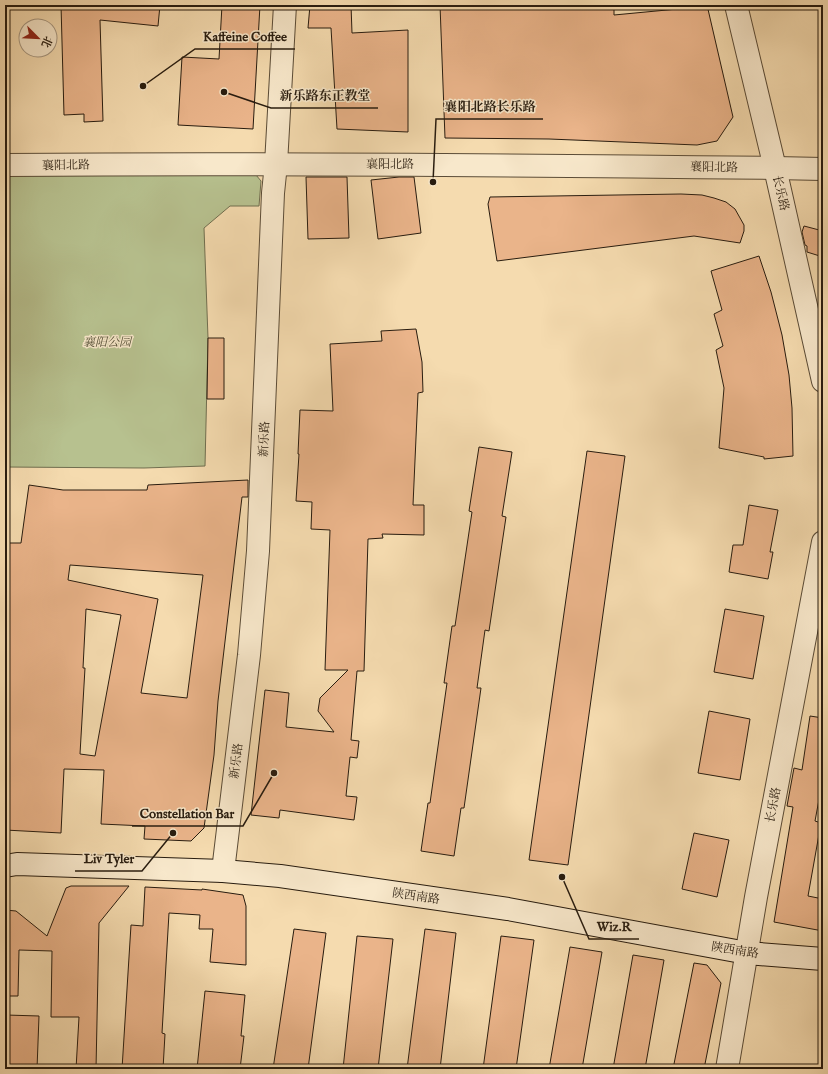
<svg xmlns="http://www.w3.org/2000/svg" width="828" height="1074" font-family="'IM FELL English','Noto Serif SC',serif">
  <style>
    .green { fill: #b7c18f; stroke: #706e4f }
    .building { fill: #eab48a; stroke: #281c0f; fill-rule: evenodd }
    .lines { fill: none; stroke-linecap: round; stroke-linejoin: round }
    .minor-casing { stroke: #5b4c37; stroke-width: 24 }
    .tertiary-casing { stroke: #5b4c37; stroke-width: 24 }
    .secondary-casing { stroke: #281c0f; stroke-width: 24 }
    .minor { stroke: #f8e8cb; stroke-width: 22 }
    .tertiary { stroke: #f8e8cb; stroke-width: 22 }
    .secondary { stroke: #f8e8cb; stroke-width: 22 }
    .labels { text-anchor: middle; stroke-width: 3; stroke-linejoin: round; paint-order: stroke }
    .street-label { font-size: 12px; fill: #281c0f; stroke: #f8e8cb }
    .park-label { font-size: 12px; font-style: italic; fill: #534e35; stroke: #f8e8cb }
    .leader { fill: none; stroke: #281c0f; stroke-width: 1.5 }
    .callout-dot { fill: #281c0f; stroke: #f8e8cb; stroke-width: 1.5 }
    .callout-label { font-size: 13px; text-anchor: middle; font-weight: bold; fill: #281c0f; stroke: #f8e8cb; stroke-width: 3; stroke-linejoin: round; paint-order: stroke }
  </style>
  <rect width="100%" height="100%" fill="#f5dbaf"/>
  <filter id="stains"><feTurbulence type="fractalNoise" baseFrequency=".005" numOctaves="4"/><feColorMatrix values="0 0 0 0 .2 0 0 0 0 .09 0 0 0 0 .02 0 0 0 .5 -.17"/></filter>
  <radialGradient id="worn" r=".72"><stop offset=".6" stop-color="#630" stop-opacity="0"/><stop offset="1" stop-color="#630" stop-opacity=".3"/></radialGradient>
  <path class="green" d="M5 167 251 169 261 181 259 206H230L204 228 208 338 205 466 144 468 5 467Z"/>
  <g class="building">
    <path d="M61 5H160L158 26 100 20 103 121 84 122V114L64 115Z"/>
    <path d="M222 5H260L253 129 178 125 182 57 219 59Z"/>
    <path d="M310 5H351L352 33 408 30V132L337 129 331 28H308Z"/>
    <path d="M440 5H614V15L688 8V5H707L733 117 717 141 697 145 549 139 445 138Z"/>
    <path d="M306 177H347L349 238 308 239Z"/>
    <path d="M399 177H414L421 233 378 239 371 180Z"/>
    <path d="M681 194 702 195 714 198 726 202 735 209 744 225V231L740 243 694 236 497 261 488 204 490 197Z"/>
    <path d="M804 226 823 231V257L807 252V246L805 245 802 232Z"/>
    <path d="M759 256 771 292 782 335 789 375 792 408 793 456 764 459V457L719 448 724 388 716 350 723 346 714 314 722 310 711 271Z"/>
    <path d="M416 329 422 362 423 392 418 393 413 505H424V535L382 534 383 538 368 539 364 671H357L351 740 359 741 357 758 350 757 346 796 357 797 354 820 280 810 279 818 251 815 265 690 289 693 286 727 334 732 318 711 320 698 348 670H325L330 530 311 529 312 502 296 501 299 454H298L300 410 333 411 330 344 382 341 381 331Z"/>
    <path d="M208 338H224V399H207Z"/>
    <path d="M479 447 512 452 502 516 506 517 489 631 485 630 477 688H481L464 808H461L454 856 421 851 428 803H430L447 683H444L452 626H455L472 512 469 511Z"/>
    <path d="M587 451 625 456 568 865 529 860Z"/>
    <path d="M248 480V497H242L218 701 214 755 204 828 191 841 144 839 145 826 101 824 104 770 64 769 61 833 5 830V543H21L29 485 63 490H147L148 485ZM70 565 203 575 187 698 141 693 158 599 68 580ZM86 609 121 615 95 756 80 754 85 668H83Z"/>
    <path d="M749 505 778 510 770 552H773L768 579 729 572 733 545H743Z"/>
    <path d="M725 609 764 616 753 679 714 672Z"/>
    <path d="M709 711 750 719 740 780 698 773Z"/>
    <path d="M810 716 823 718V778L815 821 821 823 808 896 823 899V931L774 922 793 807 787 806 794 768 802 770Z"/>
    <path d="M694 833 729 840 717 897 682 889Z"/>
    <path d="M71 886H129L99 923 96 1069H76L79 1017H51L52 951 19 950 18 996H5V910L16 911 47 936 66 888Z"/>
    <path d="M145 887 202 890V889L243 895 246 906V965L210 962 213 929H199L200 915 169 913 162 1033 165 1034 163 1069H122L131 925 143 926Z"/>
    <path d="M294 929 326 933 308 1069H273Z"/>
    <path d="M425 929 456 933 440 1069H407Z"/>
    <path d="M357 936 393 939 378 1069H343Z"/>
    <path d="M501 936 534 940 516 1069H483Z"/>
    <path d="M570 947 602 952 582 1069H549Z"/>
    <path d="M633 955 664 960 645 1069H613Z"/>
    <path d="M694 963 707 965 721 983 704 1069H673Z"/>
    <path d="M205 991 245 995 241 1036H244L240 1069H197Z"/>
    <path d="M6 1015 39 1016 37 1069H5Z"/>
  </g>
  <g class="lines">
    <g class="minor-casing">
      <g id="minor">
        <path d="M775 168 823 169"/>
        <path d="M223 871 249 655 258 551 273 193 276 164 285 5"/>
      </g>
    </g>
    <g class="tertiary-casing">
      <g id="tertiary">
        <path d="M736 5 775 168 823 381"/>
        <path d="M5 165C262 163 519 165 775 168"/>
        <path d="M727 1069 756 897 823 542"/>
      </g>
    </g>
    <g class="secondary-casing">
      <path id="secondary" d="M5 866 17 864 223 871 280 876 508 909 747 953 823 959"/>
    </g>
    <use href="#minor" class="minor"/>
    <use href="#tertiary" class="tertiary"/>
    <use href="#secondary" class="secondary"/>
  </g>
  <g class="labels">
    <g class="street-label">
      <text x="390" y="168">襄阳北路</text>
      <text transform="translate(66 165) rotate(-1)" y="4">襄阳北路</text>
      <text transform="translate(714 167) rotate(1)" y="4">襄阳北路</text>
      <text transform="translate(781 193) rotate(77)" y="4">长乐路</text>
      <text transform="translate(264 439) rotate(-88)" y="4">新乐路</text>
      <text transform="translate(236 761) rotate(-83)" y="4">新乐路</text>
      <text transform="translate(773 805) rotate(-79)" y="4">长乐路</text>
      <text transform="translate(416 896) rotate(8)" y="4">陕西南路</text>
      <text transform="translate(735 950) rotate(9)" y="4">陕西南路</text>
    </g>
    <g class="park-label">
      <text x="107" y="346">襄阳公园</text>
    </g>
  </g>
  <path class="leader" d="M143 86L195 49H295M224 92L271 108H378M433 182L436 119H543M274 773L243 826H132M173 833L142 871H75M562 877L589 939H639"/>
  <g class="callout-dot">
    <circle cx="143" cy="86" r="4"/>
    <circle cx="224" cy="92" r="4"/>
    <circle cx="433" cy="182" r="4"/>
    <circle cx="274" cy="773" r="4"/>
    <circle cx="173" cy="833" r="4"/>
    <circle cx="562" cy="877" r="4"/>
  </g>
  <g class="callout-label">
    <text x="245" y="41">Kaffeine Coffee</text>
    <text x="325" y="100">新乐路东正教堂</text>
    <text x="490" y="111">襄阳北路长乐路</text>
    <text x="187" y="818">Constellation Bar</text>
    <text x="109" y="863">Liv Tyler</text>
    <text x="614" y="931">Wiz.R</text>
  </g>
  <rect width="828" height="1074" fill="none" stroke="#f5dbaf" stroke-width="20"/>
  <rect x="6" y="6" width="816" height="1062" fill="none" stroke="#281c0f" stroke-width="2"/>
  <rect x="10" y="10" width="808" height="1054" fill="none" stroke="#281c0f"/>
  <g transform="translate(38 38) rotate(114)"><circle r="19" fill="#f8e8cb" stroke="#a59680"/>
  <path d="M0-3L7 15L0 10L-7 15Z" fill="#8f2418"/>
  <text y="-6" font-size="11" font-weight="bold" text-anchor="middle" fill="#281c0f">北</text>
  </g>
  <rect width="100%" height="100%" filter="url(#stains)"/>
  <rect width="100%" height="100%" fill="url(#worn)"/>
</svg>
